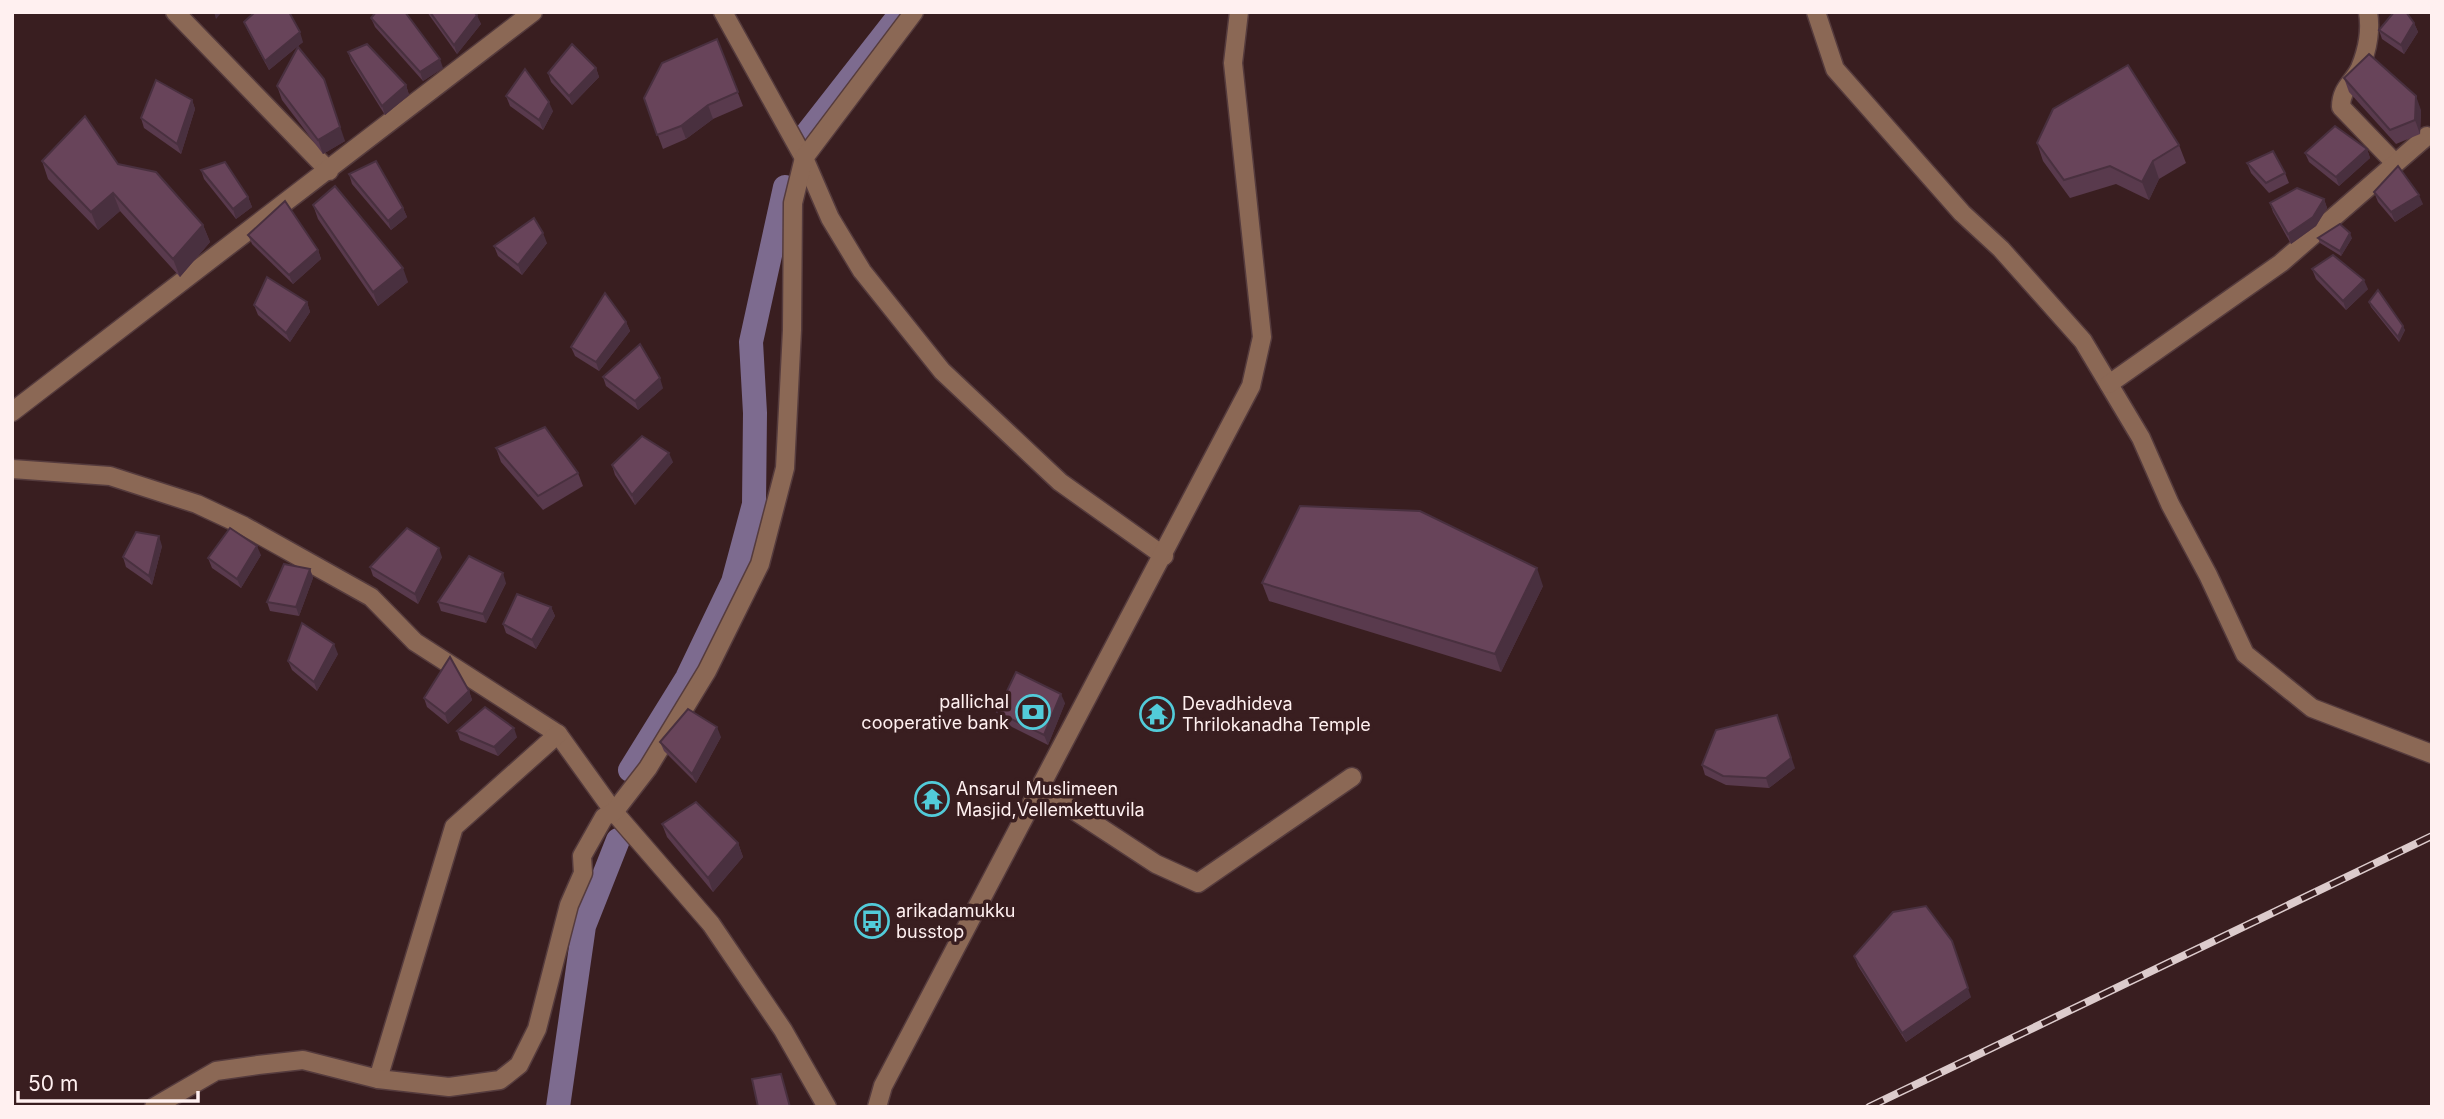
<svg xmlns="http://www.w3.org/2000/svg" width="2444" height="1119" font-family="Inter,sans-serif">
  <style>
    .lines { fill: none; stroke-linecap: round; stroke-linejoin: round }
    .canal { stroke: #7d6b8f; stroke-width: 24 }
    .minor-casing { stroke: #553b3d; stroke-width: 21 }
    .tertiary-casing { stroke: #553b3d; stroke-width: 21 }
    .minor { stroke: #8b6855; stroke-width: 18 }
    .tertiary { stroke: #8b6855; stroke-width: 18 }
    .rail-casing { stroke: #dccbcc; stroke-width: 8 }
    .rail { stroke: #391e20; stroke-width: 5; stroke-dasharray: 16; stroke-linecap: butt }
    .wall { fill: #593a4d }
    .shaded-wall { fill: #49303f }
    .building { fill: #68445a; stroke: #49303f; stroke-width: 2 }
    .labels { text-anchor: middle; stroke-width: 7; stroke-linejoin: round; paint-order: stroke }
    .poi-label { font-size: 18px; fill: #fff0f0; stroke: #391e20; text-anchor: start }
  </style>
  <rect width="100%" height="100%" fill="#391e20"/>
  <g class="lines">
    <g class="canal">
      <path d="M802 145 805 136 902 12"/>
      <path d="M630 770 687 678 733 582 754 504 755 413 751 342 785 187"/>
      <path d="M558 1107 584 926 618 840"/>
    </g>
    <g class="minor-casing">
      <g id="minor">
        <path d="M175 12 329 171"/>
        <path d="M723 12 804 158 830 218 862 271 942 371 1060 482 1164 556"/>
        <path d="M1816 12 1835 69 1962 213 2001 249 2083 341 2141 438 2170 504 2208 575 2245 654 2312 708 2432 754"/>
        <path d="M2368 12C2371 30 2367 51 2360 68 2353 83 2341 88 2341 107L2395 163"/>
        <path d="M2109 384 2281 263 2427 136"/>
        <path d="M12 412 533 12"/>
        <path d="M12 469 110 476 197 504 244 526 371 597 415 642 558 734 614 812 711 924 783 1030 827 1107"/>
        <path d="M1040 788 1156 864 1198 883 1352 777"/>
        <path d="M378 1079 454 827 558 734"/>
        <path d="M154 1107 216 1071 258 1065 303 1060 378 1079 449 1087 500 1080 519 1065 537 1029 569 905 583 873 582 856 604 817 614 812 648 768 707 671 760 564 785 468 792 330 793 203 804 158 914 12"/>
      </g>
    </g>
    <g class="tertiary-casing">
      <path id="tertiary" d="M877 1107 883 1086 1251 386 1262 337 1233 63 1239 12"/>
    </g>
    <use href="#minor" class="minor"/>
    <use href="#tertiary" class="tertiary"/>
    <g class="rail-casing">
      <path id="rail" d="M1869 1107 2432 836"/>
    </g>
    <use href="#rail" class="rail"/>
  </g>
  <g class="wall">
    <path d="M427 12H474L481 24 457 54Z"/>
    <path d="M371 18 443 68 423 81 375 27Z"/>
    <path d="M244 22 303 42 269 70 248 31Z"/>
    <path d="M2414 23 2418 32 2404 54 2382 39 2379 30Z"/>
    <path d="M717 39 743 106 713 119 686 139 663 149 644 98Z"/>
    <path d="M348 52 406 85 409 95 385 115 351 61Z"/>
    <path d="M596 68 599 77 572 105 551 82 548 73Z"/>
    <path d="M2344 78 2421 110 2420 134 2396 144 2349 92Z"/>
    <path d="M277 86 345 141 323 154 282 100Z"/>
    <path d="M506 96 553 111 543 130 510 106Z"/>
    <path d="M192 100 195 109 181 154 144 128 141 118Z"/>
    <path d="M2037 143 2179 145 2186 163 2159 179 2149 200 2116 184 2070 198 2043 161Z"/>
    <path d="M2367 149 2370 158 2339 186 2309 162 2305 153Z"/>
    <path d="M42 161 118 164 203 225 210 242 180 277 120 211 98 230 48 179Z"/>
    <path d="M2247 163 2285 173 2289 183 2269 193 2251 173Z"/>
    <path d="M201 170 248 197 252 207 236 219 204 179Z"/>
    <path d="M349 174 403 208 407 217 391 230 352 184Z"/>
    <path d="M2374 192 2423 204 2395 222 2378 202Z"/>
    <path d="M2324 199 2327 208 2316 226 2291 244 2273 212 2270 203Z"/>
    <path d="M313 205 408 282 378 306 318 219Z"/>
    <path d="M248 235 318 250 321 259 293 284 252 244Z"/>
    <path d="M2318 238H2352L2341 256 2320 243Z"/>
    <path d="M547 243 522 275 498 256 494 246Z"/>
    <path d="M2312 269 2368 289 2346 310 2316 279Z"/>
    <path d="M307 302 310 312 290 342 258 315 254 305Z"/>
    <path d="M2369 302 2405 330 2399 342 2371 307Z"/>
    <path d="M626 322 630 331 599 371 575 356 571 347Z"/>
    <path d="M603 377 663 388 638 410 606 386Z"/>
    <path d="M496 448 578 473 583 486 543 510 501 462Z"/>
    <path d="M673 462 635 505 615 475 612 465Z"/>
    <path d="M162 546 152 585 126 567 123 557Z"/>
    <path d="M261 555 241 588 212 568 208 558Z"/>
    <path d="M442 557 418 604 373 576 370 567Z"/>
    <path d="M310 569 313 578 299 616 270 611 267 602Z"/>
    <path d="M506 583 486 623 441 611 438 602Z"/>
    <path d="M1262 583 1543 586 1501 672 1269 601Z"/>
    <path d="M551 607 555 616 536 649 506 633 503 624Z"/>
    <path d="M338 654 317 691 292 670 288 661Z"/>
    <path d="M469 691 472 700 448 724 427 707 424 698Z"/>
    <path d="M1065 703 1048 745 1000 721 997 712Z"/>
    <path d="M457 731 517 737 498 756 460 740Z"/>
    <path d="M721 737 696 783 664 751 660 742Z"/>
    <path d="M1702 765 1795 768 1769 788 1726 785 1705 775Z"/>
    <path d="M662 824 738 843 743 857 713 892 667 837Z"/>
    <path d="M1854 956 1971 997 1906 1042 1858 966Z"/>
  </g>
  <g class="shaded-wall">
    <path d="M214 12H222L216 19Z"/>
    <path d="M477 15 481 24 457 54 454 45Z"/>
    <path d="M2414 23 2418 32 2404 54 2401 45Z"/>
    <path d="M300 32 303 42 269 70 265 61Z"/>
    <path d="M440 59 443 68 423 81 420 72Z"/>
    <path d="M596 68 599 77 572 105 569 96Z"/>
    <path d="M324 79 345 141 323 154 318 140Z"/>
    <path d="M406 85 409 95 385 115 382 106Z"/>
    <path d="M2416 96 2421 110 2420 134 2415 120Z"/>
    <path d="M192 100 195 109 181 154 177 144Z"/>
    <path d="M549 102 553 111 543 130 539 120Z"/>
    <path d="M708 105 713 119 686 139 681 126Z"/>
    <path d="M2367 149 2370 158 2339 186 2336 177Z"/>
    <path d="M2153 161 2159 179 2149 200 2142 182Z"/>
    <path d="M113 193 120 211 98 230 91 212Z"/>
    <path d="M2419 195 2423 204 2395 222 2391 212Z"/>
    <path d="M248 197 252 207 236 219 233 209Z"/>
    <path d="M2324 199 2327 208 2316 226 2291 244 2288 234Z"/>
    <path d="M403 208 407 217 391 230 388 221Z"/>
    <path d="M203 225 210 242 180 277 173 259Z"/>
    <path d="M543 233 547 243 522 275 518 265Z"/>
    <path d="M2350 233 2352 238 2341 256 2340 251Z"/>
    <path d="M318 250 321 259 293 284 289 275Z"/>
    <path d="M403 268 408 282 378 306 373 292Z"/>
    <path d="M2364 280 2368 289 2346 310 2343 301Z"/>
    <path d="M307 302 310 312 290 342 286 333Z"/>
    <path d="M626 322 630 331 599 371 596 362Z"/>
    <path d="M2403 326 2405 330 2399 342 2398 337Z"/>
    <path d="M660 378 663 388 638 410 635 401Z"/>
    <path d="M669 453 673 462 635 505 632 495Z"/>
    <path d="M159 536 162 546 152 585 149 576Z"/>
    <path d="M257 546 261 555 241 588 237 579Z"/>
    <path d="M439 548 442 557 418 604 415 594Z"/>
    <path d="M1537 568 1543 586 1501 672 1495 654Z"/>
    <path d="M310 569 313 578 299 616 296 607Z"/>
    <path d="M503 573 506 583 486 623 483 614Z"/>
    <path d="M551 607 555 616 536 649 532 640Z"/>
    <path d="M334 644 338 654 317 691 314 682Z"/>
    <path d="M469 691 472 700 448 724 445 714Z"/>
    <path d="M1061 694 1065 703 1048 745 1044 735Z"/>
    <path d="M1777 715 1795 768 1769 788 1766 778Z"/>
    <path d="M717 727 721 737 696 783 692 774Z"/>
    <path d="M514 728 517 737 498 756 494 747Z"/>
    <path d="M738 843 743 857 713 892 708 878Z"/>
    <path d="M1952 941 1971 997 1906 1042 1902 1033Z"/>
  </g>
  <g class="building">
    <path d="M255 12H289L300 32 265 61 244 22Z"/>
    <path d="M376 12H405L440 59 420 72 371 18Z"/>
    <path d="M430 12H474L477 15 454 45Z"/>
    <path d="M2394 12H2406L2414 23 2401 45 2379 30Z"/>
    <path d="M717 39 738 92 708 105 681 126 657 135 644 98 662 63Z"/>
    <path d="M367 44 406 85 382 106 348 52Z"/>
    <path d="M572 44 596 68 569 96 548 73Z"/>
    <path d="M298 47 324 79 340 127 318 140 277 86Z"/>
    <path d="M2369 54 2416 96 2415 120 2390 130 2344 78Z"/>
    <path d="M2128 65 2179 145 2153 161 2142 182 2110 166 2064 180 2037 143 2053 109Z"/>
    <path d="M525 69 549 102 539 120 506 96Z"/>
    <path d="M156 80 192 100 177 144 141 118Z"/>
    <path d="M85 116 118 164 156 172 203 225 173 259 113 193 91 212 42 161Z"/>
    <path d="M2335 126 2367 149 2336 177 2305 153Z"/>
    <path d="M2273 151 2285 173 2266 183 2247 163Z"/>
    <path d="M376 161 403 208 388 221 349 174Z"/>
    <path d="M225 162 248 197 233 209 201 170Z"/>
    <path d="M2398 166 2419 195 2391 212 2374 192Z"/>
    <path d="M335 186 403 268 373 292 313 205Z"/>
    <path d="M2297 188 2324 199 2313 217 2288 234 2270 203Z"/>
    <path d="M285 201 318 250 289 275 248 235Z"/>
    <path d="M534 218 543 233 518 265 494 246Z"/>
    <path d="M2340 224 2350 233 2340 251 2318 238Z"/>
    <path d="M2333 255 2364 280 2343 301 2312 269Z"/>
    <path d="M267 277 307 302 286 333 254 305Z"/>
    <path d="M2378 290 2403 326 2398 337 2369 302Z"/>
    <path d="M605 293 626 322 596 362 571 347Z"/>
    <path d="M640 344 660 378 635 401 603 377Z"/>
    <path d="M545 427 578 473 538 496 496 448Z"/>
    <path d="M642 436 669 453 632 495 612 465Z"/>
    <path d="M1300 506 1420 511 1537 568 1495 654 1262 583Z"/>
    <path d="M230 528 257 546 237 579 208 558Z"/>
    <path d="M407 528 439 548 415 594 370 567Z"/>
    <path d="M136 532 159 536 149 576 123 557Z"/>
    <path d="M469 556 503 573 483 614 438 602Z"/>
    <path d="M284 564 310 569 296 607 267 602Z"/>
    <path d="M517 594 551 607 532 640 503 624Z"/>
    <path d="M302 623 334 644 314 682 288 661Z"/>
    <path d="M450 657 469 691 445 714 424 698Z"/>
    <path d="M1016 672 1061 694 1044 735 997 712Z"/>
    <path d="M485 707 514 728 494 747 457 731Z"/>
    <path d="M688 709 717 727 692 774 660 742Z"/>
    <path d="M1777 715 1791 758 1766 778 1723 776 1702 765 1716 730Z"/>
    <path d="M696 802 738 843 708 878 662 824Z"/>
    <path d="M1926 906 1952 941 1968 988 1902 1033 1854 956 1893 912Z"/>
    <path d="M781 1074 790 1107H758L752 1079Z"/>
  </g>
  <defs>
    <g id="bank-ring" transform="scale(1.75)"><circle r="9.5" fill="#391e20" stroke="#52cbd9" stroke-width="1.5"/><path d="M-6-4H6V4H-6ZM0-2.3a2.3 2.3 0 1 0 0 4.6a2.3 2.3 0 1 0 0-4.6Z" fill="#52cbd9"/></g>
    <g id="temple-ring" transform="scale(1.75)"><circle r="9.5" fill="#391e20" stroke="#52cbd9" stroke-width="1.5"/><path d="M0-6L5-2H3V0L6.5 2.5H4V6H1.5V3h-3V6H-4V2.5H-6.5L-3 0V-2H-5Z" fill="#52cbd9"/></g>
    <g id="bus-ring" transform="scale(1.75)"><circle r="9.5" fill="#391e20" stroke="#52cbd9" stroke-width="1.5"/><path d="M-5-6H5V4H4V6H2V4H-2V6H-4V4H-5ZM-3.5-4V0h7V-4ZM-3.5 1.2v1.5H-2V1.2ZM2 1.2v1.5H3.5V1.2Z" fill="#52cbd9"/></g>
  </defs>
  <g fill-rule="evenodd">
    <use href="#bank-ring" x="1033" y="712"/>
    <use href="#temple-ring" x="1157" y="714"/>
    <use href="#temple-ring" x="932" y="799"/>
    <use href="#bus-ring" x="872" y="921"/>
  </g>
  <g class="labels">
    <g class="poi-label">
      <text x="1009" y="708" text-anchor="end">pallichal<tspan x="1009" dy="21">cooperative bank</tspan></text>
      <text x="1182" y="710">Devadhideva<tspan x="1182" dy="21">Thrilokanadha Temple</tspan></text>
      <text x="956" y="795">Ansarul Muslimeen<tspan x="956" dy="21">Masjid,Vellemkettuvila</tspan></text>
      <text x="896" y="917">arikadamukku<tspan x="896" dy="21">busstop</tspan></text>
    </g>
  </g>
  <rect width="2444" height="1119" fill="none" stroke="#fff0f0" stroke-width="28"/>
  <path d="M18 1091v10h180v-10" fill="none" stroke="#fff0f0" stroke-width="3.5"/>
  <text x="28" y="1091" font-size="21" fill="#fff0f0" stroke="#391e20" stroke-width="5" paint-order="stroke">50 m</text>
</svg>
